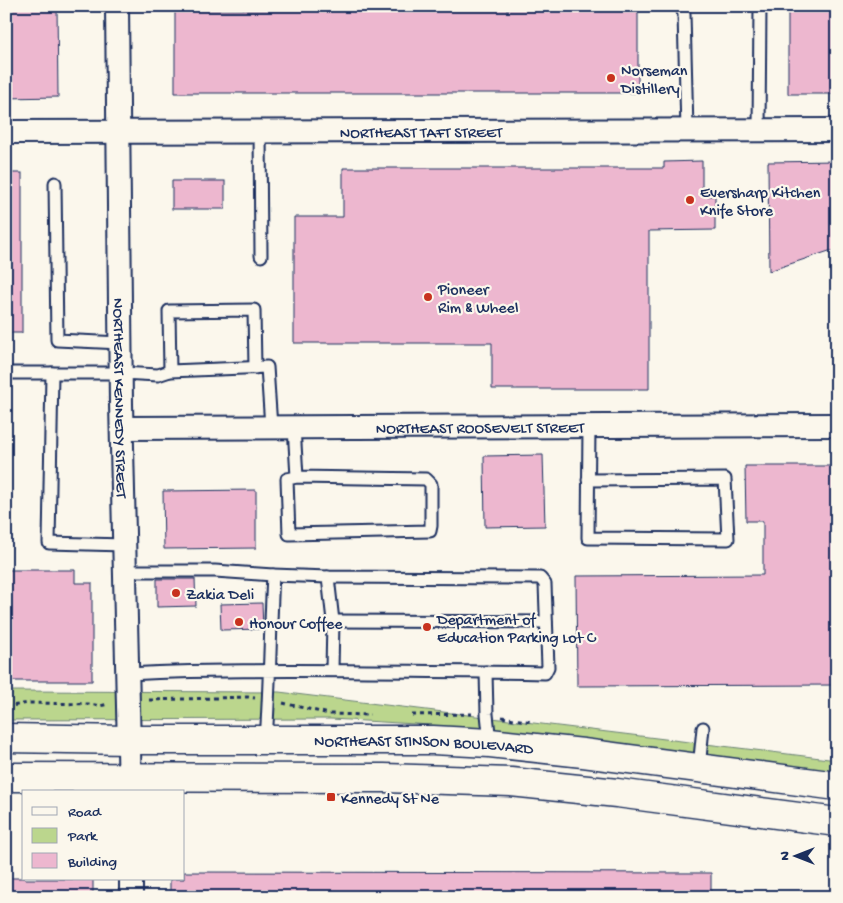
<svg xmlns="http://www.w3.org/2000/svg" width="843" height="903" font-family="'Gochi Hand',sans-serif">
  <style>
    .green { fill: #bbd68d; stroke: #6b8276 }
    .building { fill: #edb7cf; stroke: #1b2f5e }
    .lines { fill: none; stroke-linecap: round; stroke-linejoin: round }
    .lane-casing { stroke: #1b2f5e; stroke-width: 15 }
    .street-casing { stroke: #1b2f5e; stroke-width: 26 }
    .secondary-casing { stroke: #1b2f5e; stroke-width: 31 }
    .path { stroke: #1b2f5e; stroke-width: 3; stroke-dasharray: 4 4; stroke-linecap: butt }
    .lane { stroke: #fbf7ec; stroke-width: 11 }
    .street { stroke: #fbf7ec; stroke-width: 22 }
    .secondary { stroke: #fbf7ec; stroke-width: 28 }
    .poi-dot { fill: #c8321e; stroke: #fbf7ec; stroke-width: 2 }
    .labels { text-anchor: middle; stroke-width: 4.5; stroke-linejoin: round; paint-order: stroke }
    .poi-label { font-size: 16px; fill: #1b2f5e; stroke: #fbf7ec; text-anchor: start }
    .street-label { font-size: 16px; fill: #1b2f5e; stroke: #fbf7ec }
  </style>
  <rect width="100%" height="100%" fill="#fbf7ec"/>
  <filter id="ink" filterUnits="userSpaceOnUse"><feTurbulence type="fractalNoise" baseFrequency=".02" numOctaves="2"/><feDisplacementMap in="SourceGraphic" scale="10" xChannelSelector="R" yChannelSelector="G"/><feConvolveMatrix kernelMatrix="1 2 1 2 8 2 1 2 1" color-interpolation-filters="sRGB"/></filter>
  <g filter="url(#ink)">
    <path class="green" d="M6 691 279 692 837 760V774L513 732 416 724 331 719 6 720Z"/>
    <g class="building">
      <path d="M6 6H57L58 97 6 98Z"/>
      <rect x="788" y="8" width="49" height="86"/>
      <path d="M638 9V93H175V10Z"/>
      <path d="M702 161V196H715V230L649 231V389H492V343H294V217H343V168H664V162Z"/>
      <path d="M837 161V251H829L769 271 768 162Z"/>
      <rect x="6" y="173" width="16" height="160"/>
      <rect x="172" y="181" width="53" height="28"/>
      <path d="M543 455 545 526 485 527 484 456Z"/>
      <path d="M745 466H837V685L577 686 576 576 763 575V521H746Z"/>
      <path d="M256 490V548L164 549 163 491Z"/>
      <path d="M6 570H75V583H92V681H6Z"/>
      <path d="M157 579H195L196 606 157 607Z"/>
      <path d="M262 603 263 629 221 630 220 604Z"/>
      <path d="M184 872 711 873V897H170V879H184Z"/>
      <path d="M6 878H24V879H93V897H6Z"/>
    </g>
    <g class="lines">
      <g class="lane-casing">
        <g id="lane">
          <path d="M681 6 684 14 687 130"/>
          <path d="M759 130 760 6"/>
          <path d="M260 132 261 256"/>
          <path d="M55 183 57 340 121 343"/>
          <path d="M170 371 169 311 254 310 255 368"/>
          <path d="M6 373H121L158 375 170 371 267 367 271 427"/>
          <path d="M52 373 49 543 124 545"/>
          <path d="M294 427 297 477 287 479 289 534 430 531 431 526V484L426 479 297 477"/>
          <path d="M588 480 725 479 728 539 588 538 589 426"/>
          <path d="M125 571H215L273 575"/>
          <path d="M328 577 333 621 332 670"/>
          <path d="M333 621 546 622"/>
          <path d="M486 672 487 714 490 743"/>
          <path d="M128 674C207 670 287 670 367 671 426 671 486 672 545 673L548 667 545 584 540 578 328 577 273 575C270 630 270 685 266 740"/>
          <path d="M699 768 703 728"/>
        </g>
      </g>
      <g class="street-casing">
        <g id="street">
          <path id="s1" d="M117 6 121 404 130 792"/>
          <path id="s2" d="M6 132 837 130"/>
          <path id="s3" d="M122 428 837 425"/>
          <path d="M131 879V897"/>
        </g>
      </g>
      <g class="secondary-casing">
        <g id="secondary">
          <path id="s4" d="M6 738 129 740H433L490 743 583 753 837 786"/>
          <path d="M6 777 384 778 511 782 617 793 837 822"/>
        </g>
      </g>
      <g class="path">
        <path d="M149 700 248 697 255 698"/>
        <path d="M283 703 329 714 370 715"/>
        <path d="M6 707 28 703 90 704 100 706 108 704"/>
        <path d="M412 715 473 714"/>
        <path d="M502 717 532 722"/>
      </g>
      <use href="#lane" class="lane"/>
      <use href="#street" class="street"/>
      <use href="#secondary" class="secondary"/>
    </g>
  </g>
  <g class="poi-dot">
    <circle cx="611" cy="78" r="5"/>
    <circle cx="690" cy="200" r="5"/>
    <circle cx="428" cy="297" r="5"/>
    <circle cx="176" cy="593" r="5"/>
    <circle cx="239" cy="622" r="5"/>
    <circle cx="427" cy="627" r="5"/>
    <rect x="326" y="792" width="10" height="10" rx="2.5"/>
  </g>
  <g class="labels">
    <g class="poi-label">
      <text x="621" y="75">Norseman<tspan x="621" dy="18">Distillery</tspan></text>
      <text x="700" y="197">Eversharp Kitchen<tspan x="700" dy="18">Knife Store</tspan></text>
      <text x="438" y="294">Pioneer<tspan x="438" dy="18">Rim &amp; Wheel</tspan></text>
      <text x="186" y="599">Zakia Deli</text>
      <text x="437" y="624">Department of<tspan x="437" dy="18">Education Parking Lot C</tspan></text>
      <text x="249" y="628">Honour Coffee</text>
      <text x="341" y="803">Kennedy St Ne</text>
    </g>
    <g class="street-label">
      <text dy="6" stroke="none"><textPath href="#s2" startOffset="415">NORTHEAST TAFT STREET</textPath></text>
      <text dy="6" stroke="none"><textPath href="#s1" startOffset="392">NORTHEAST KENNEDY STREET</textPath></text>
      <text dy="6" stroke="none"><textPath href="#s3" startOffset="358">NORTHEAST ROOSEVELT STREET</textPath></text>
      <text dy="6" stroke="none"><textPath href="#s4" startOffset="418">NORTHEAST STINSON BOULEVARD</textPath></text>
    </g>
  </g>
  <rect width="843" height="903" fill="none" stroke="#fbf7ec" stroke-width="25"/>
  <rect x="12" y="12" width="818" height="878" fill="none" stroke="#1b2f5e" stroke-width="2" filter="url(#ink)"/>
  <rect x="22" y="790" width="162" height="90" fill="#fbf7ec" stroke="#a1a7b3"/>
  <rect x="32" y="807" width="25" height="8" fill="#fbf7ec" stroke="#a1a7b3"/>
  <text x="68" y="816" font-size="15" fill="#1b2f5e">Road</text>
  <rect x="32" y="828" width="25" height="15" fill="#bbd68d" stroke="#a1a7b3"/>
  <text x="68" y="840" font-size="15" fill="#1b2f5e">Park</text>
  <rect x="32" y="853" width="25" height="15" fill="#edb7cf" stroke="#a1a7b3"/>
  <text x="68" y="866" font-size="15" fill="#1b2f5e">Building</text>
  <g transform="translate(796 856) rotate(270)" stroke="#fbf7ec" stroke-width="4" paint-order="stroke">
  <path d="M0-4L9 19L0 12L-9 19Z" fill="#1b2f5e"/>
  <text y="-8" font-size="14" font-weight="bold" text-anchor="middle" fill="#1b2f5e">N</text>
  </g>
</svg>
